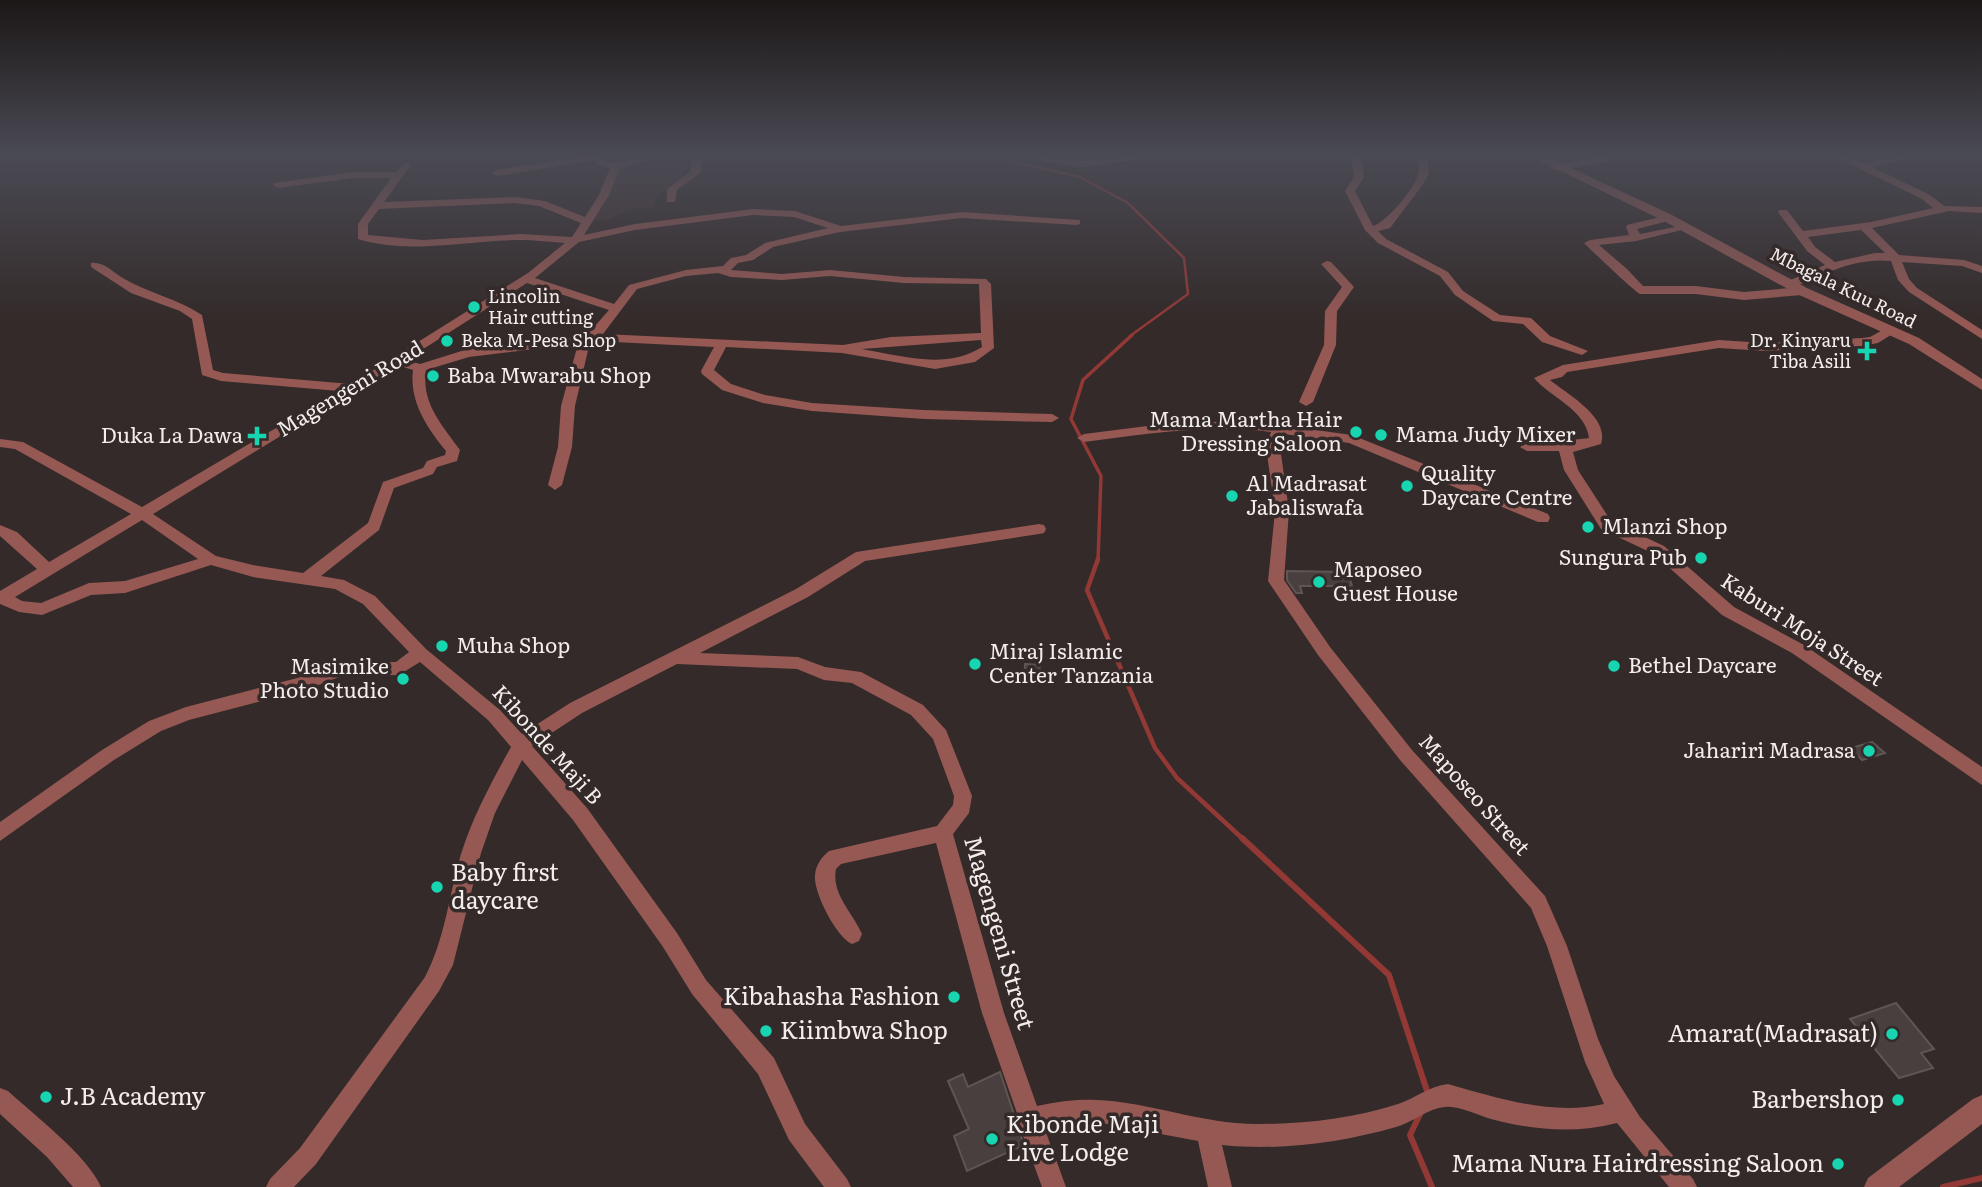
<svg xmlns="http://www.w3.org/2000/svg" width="1982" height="1187" font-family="Literata,serif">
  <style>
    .built { fill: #433331 }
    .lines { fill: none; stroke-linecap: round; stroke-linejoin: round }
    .stream-far3 { stroke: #923936; stroke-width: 2.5 }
    .stream-far2 { stroke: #923936; stroke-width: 3.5 }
    .stream-far1 { stroke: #923936; stroke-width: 4.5 }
    .stream { stroke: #923936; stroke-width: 6 }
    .building { fill: #483f3e; stroke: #5f5654; stroke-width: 2 }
    .minor { fill: #955853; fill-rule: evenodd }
    .tertiary { fill: #955853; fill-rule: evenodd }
    .poi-dot { fill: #18d5b2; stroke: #332a29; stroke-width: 2.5 }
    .labels { text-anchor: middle; stroke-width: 7; stroke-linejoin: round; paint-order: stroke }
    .far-street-label { font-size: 18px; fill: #f3edec; stroke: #332a29 }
    .far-poi-label { font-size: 18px; fill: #f3edec; stroke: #332a29; text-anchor: start }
    .poi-label { font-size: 21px; fill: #f3edec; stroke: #332a29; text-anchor: start }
    .street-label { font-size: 21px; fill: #f3edec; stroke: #332a29 }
    .near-poi-label { font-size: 24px; fill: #f3edec; stroke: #332a29; text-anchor: start }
    .near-street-label { font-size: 24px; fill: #f3edec; stroke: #332a29 }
  </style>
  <rect width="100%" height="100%" fill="#332a29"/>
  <path class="built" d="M686 155 683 177 656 197 654 208 634 209 609 219 592 221 620 167Z"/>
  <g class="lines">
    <path class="stream-far3" d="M985 155 1080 177 1128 203 1184 258 1188 294 1130 336"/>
    <path class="stream-far2" d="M1098 561 1101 476 1071 419 1083 380 1132 335"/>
    <path class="stream-far1" d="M1098 559 1087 590 1155 748 1177 778 1244 840"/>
    <g class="stream">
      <path d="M1242 838 1389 975 1428 1094"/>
      <path d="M1421 1112 1410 1135 1432 1187"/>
      <path d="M1943 1187 1982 1178"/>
    </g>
  </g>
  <g class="building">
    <path d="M1287 571 1348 572 1352 586H1300L1302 593H1296L1287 580Z"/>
    <path d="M1025 664 1040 665 1038 684 1024 683Z"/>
    <path d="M1872 742 1885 753 1862 760 1851 748Z"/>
    <path d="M1896 1003 1934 1049 1921 1053 1933 1068 1899 1078 1850 1019Z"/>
    <path d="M1000 1072 1024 1145 967 1171 954 1136 969 1129 948 1081 963 1074 968 1087Z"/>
  </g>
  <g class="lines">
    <g class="minor">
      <path d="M589 155H602L605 161C626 165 649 155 671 155L620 168 609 195 584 235 635 224 753 209 795 211 841 226 962 212 1080 220V224L1076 225 962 218 840 232 773 247 753 260 738 263 731 270 782 274 830 270 904 277 986 279 991 284 994 348 975 362 935 369 842 353 726 347 714 370 731 384 765 395 812 403 924 410 1052 414 1059 418 1052 422 924 419 812 411 763 403 722 390 702 374 701 371 714 347 594 341 590 342 575 406 572 447 562 485 555 490 548 485 558 447 561 406 578 344 469 357 426 370C421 403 442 425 460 450L457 461 437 467 433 474 394 488 379 530 321 576 344 580 375 596 426 649 500 710 522 734 570 703 796 589 856 552 1039 524 1044 525 1046 529 1044 533 1039 534 865 561 808 597 700 653 798 657 825 667 861 672 923 705 946 730 972 796 969 813 953 834 1004 1013 1037 1106C1056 1102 1076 1099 1096 1100 1151 1102 1204 1125 1260 1124 1305 1124 1355 1118 1398 1104 1416 1098 1429 1086 1448 1084 1498 1098 1552 1116 1604 1104L1585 1062 1547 946 1531 908 1400 760 1318 655 1268 581 1275 511 1266 447 1271 432C1209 424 1145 434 1084 442L1077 438 1084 434 1171 423 1249 421 1352 435 1548 514 1550 518 1548 522H1538L1349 443 1284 434 1280 447 1289 511 1284 580 1330 647 1412 750 1545 896 1567 946 1598 1039 1614 1076 1640 1117 1693 1179 1697 1187H1669L1617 1123C1574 1134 1533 1130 1491 1119 1477 1115 1458 1105 1445 1107 1428 1108 1412 1123 1396 1127 1340 1143 1279 1151 1222 1145L1232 1187H1208L1198 1141 1097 1122 1044 1127 1066 1187H1042L1017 1119 1018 1116 982 1013 936 843 841 864 836 869C831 894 853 913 862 934L859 941 852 944C837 938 813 892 815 875 816 864 822 857 829 851L937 826 953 805 954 796 933 739 911 715 852 683 824 680 797 669 677 664 582 713 532 746 587 808 677 933 706 980 774 1058 805 1124 847 1179 851 1187H824L789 1140 758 1074 692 994 663 947 573 820 522 760 495 813 481 853 453 965 439 991 316 1164 294 1187H266L270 1179 300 1148 425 977C445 939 449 895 461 854 473 816 492 781 511 747L488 720 420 662 399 675 342 676 308 689 189 720 161 731 114 760 0 841V822L102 750 149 721 186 707 305 676 341 662H396L409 652 363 604 335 589 253 577 211 565 125 593 91 595 42 615 19 612 0 604V591L37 569 0 536V525L17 532 49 562 131 514 15 449 0 447V439L23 442 142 507 339 391 221 381 202 375 192 319 180 311 131 293 91 267V263C102 261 112 271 121 277 147 293 177 298 202 315L213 370 223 373 351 384 528 273 565 243C550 242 536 240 521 240 467 240 411 255 358 239V224L391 178H353L278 188 273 185 274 183 353 172H396L406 162 411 165 384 202 515 197 545 201 585 217 599 195 610 168 597 165 595 160 497 176 492 173 497 170ZM515 203 539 206 581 223 572 237 521 234 423 240 368 235V224L379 209ZM753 215 794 217 828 228 765 243 746 255 731 258 723 266 686 270 629 285 614 304 535 278 579 242 635 230ZM718 273 731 277 782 280 830 276 904 283 979 284 981 333 891 337 843 345 603 334 637 289 686 276ZM527 283 609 310 586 336 468 349 420 364 406 360ZM981 340 982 347C945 370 903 356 862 349ZM397 365 413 370C409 401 427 428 446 451L445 455 427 461 423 468 383 482 368 523 303 573 253 565 216 556 153 514ZM142 520 198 559 125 581 89 583 41 603 22 601 15 597Z"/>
      <path d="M693 155H703L700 173 677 190 675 202H667V189L690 172Z"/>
      <path d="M1005 155H1038L1082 161 1135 155H1173L1082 167Z"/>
      <path d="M1248 155H1364L1361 157 1364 177 1355 191 1373 226C1387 222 1416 187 1419 172 1420 167 1418 161 1417 155H1427L1429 172 1424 183 1390 228 1378 231 1386 239 1448 272 1463 291 1500 315 1531 318 1550 336 1588 351 1582 355 1542 342 1523 324 1493 321 1455 295 1440 276 1378 243 1365 230 1345 191 1354 177 1351 158H1253Z"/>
      <path d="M1603 155H1613V159L1608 162 1555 170 1550 167Z"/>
      <path d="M1821 155H1844L1863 163 1901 155H1924L1872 167 1930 195 1944 206 1982 207V213L1949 211 1872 228 1899 255 1964 260 1982 266V273L1962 266 1902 262 1909 279 1917 288 1982 330V339L1909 292 1898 280 1891 261C1872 259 1852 263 1834 270 1820 275 1801 288 1786 286V282L1825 265 1807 251 1778 212 1779 210H1787L1803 231 1871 222 1933 208 1922 199 1844 161ZM1861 230 1885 253H1875L1835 262 1815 247 1808 237Z"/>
      <path d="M1969 155H1982V161L1971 157Z"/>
      <path d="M1668 215 1672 216V220L1637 229 1640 234 1685 225 1690 228 1636 241 1599 245 1627 269 1643 286H1696L1744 292 1802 287 1808 291 1802 295 1744 300 1696 294H1640C1634 291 1591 250 1584 243L1590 240 1629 235 1626 227 1627 225Z"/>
      <path d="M1327 261 1331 262 1354 287 1337 311 1336 345 1313 402 1306 406 1299 402 1324 345 1325 311 1342 287 1321 264Z"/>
      <path d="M1890 326 1894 327V333L1878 343 1862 346 1765 351 1719 348 1567 372 1562 377 1550 380C1567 394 1610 417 1601 444L1573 452 1578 470 1611 521 1664 546 1734 607 1804 645 1982 767V785L1792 653 1722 615 1654 554 1601 529 1564 470 1559 451H1527L1520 447C1530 439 1573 441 1589 438 1586 410 1550 397 1534 378L1563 365 1719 340 1765 343 1862 338 1870 337Z"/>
      <path d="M0 1088 8 1091C34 1115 88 1156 101 1187H73L47 1157 0 1114Z"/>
    </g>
    <g class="tertiary">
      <path d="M1528 155H1543L1672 215 1807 288 1919 338 1982 379V390L1909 344 1797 294 1664 221Z"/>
      <path d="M1982 1095V1124L1899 1187H1864L1868 1178 1973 1099Z"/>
    </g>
  </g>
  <linearGradient id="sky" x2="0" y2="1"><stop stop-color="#1c1717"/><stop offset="0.48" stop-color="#4a4a54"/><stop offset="1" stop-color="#4a4a54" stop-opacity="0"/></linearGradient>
  <rect width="1982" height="322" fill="url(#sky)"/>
  <g class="poi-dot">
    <circle cx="474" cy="307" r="7"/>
    <circle cx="447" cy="341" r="7"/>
    <path d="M1863.5 340.5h7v7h7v7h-7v7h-7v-7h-7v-7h7z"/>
    <circle cx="433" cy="376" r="7"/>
    <circle cx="1356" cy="432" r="7"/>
    <circle cx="1381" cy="435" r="7"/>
    <path d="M253.5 425.5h7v7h7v7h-7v7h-7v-7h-7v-7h7z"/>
    <circle cx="1407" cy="486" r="7"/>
    <circle cx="1232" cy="496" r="7"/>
    <circle cx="1588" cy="527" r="7"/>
    <circle cx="1701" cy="558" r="7"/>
    <circle cx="1319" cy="582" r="7"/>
    <circle cx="442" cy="646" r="7"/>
    <circle cx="975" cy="664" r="7"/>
    <circle cx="1614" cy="666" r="7"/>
    <circle cx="403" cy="679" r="7"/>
    <circle cx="1869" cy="751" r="7"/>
    <circle cx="437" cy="887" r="7"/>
    <circle cx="954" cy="997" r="7"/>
    <circle cx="766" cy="1031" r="7"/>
    <circle cx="1892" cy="1034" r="7"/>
    <circle cx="46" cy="1097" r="7"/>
    <circle cx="1898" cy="1100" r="7"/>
    <circle cx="992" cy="1139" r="7"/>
    <circle cx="1838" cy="1164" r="7"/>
  </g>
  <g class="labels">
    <g class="far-street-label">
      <text transform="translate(1843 288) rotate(26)" y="6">Mbagala Kuu Road</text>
    </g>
    <g class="far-poi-label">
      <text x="488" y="303">Lincolin<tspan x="488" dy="21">Hair cutting</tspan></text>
      <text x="461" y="347">Beka M-Pesa Shop</text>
      <text x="1851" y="347" text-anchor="end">Dr. Kinyaru<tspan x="1851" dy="21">Tiba Asili</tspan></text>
    </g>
    <g class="poi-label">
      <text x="447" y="383">Baba Mwarabu Shop</text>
      <text x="1342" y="427" text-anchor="end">Mama Martha Hair<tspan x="1342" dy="24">Dressing Saloon</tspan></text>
      <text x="1395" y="442">Mama Judy Mixer</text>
      <text x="243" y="443" text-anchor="end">Duka La Dawa</text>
      <text x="1421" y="481">Quality<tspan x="1421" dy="24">Daycare Centre</tspan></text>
      <text x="1246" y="491">Al Madrasat<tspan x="1246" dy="24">Jabaliswafa</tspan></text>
      <text x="1602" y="534">Mlanzi Shop</text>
      <text x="1687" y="565" text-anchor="end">Sungura Pub</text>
      <text x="1333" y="577">Maposeo<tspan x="1333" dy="24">Guest House</tspan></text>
      <text x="456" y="653">Muha Shop</text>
      <text x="989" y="659">Miraj Islamic<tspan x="989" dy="24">Center Tanzania</tspan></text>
      <text x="1628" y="673">Bethel Daycare</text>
      <text x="389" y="674" text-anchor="end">Masimike<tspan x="389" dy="24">Photo Studio</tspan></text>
      <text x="1855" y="758" text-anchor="end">Jahariri Madrasa</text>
    </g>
    <g class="street-label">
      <text transform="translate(350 389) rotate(-31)" y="7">Magengeni Road</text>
      <text transform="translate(1802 630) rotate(33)" y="7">Kaburi Moja Street</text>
      <text transform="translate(547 745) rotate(48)" y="7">Kibonde Maji B</text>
      <text transform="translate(1474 795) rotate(48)" y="7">Maposeo Street</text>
    </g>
    <g class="near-poi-label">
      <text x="451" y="881">Baby first<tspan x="451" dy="28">daycare</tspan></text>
      <text x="940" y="1005" text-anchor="end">Kibahasha Fashion</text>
      <text x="780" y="1039">Kiimbwa Shop</text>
      <text x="1878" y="1042" text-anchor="end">Amarat(Madrasat)</text>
      <text x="60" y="1105">J.B Academy</text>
      <text x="1884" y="1108" text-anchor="end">Barbershop</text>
      <text x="1006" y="1133">Kibonde Maji<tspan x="1006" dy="28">Live Lodge</tspan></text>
      <text x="1824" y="1172" text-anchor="end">Mama Nura Hairdressing Saloon</text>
    </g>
    <g class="near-street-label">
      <text transform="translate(999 933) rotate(74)" y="8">Magengeni Street</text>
    </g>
  </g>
</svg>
